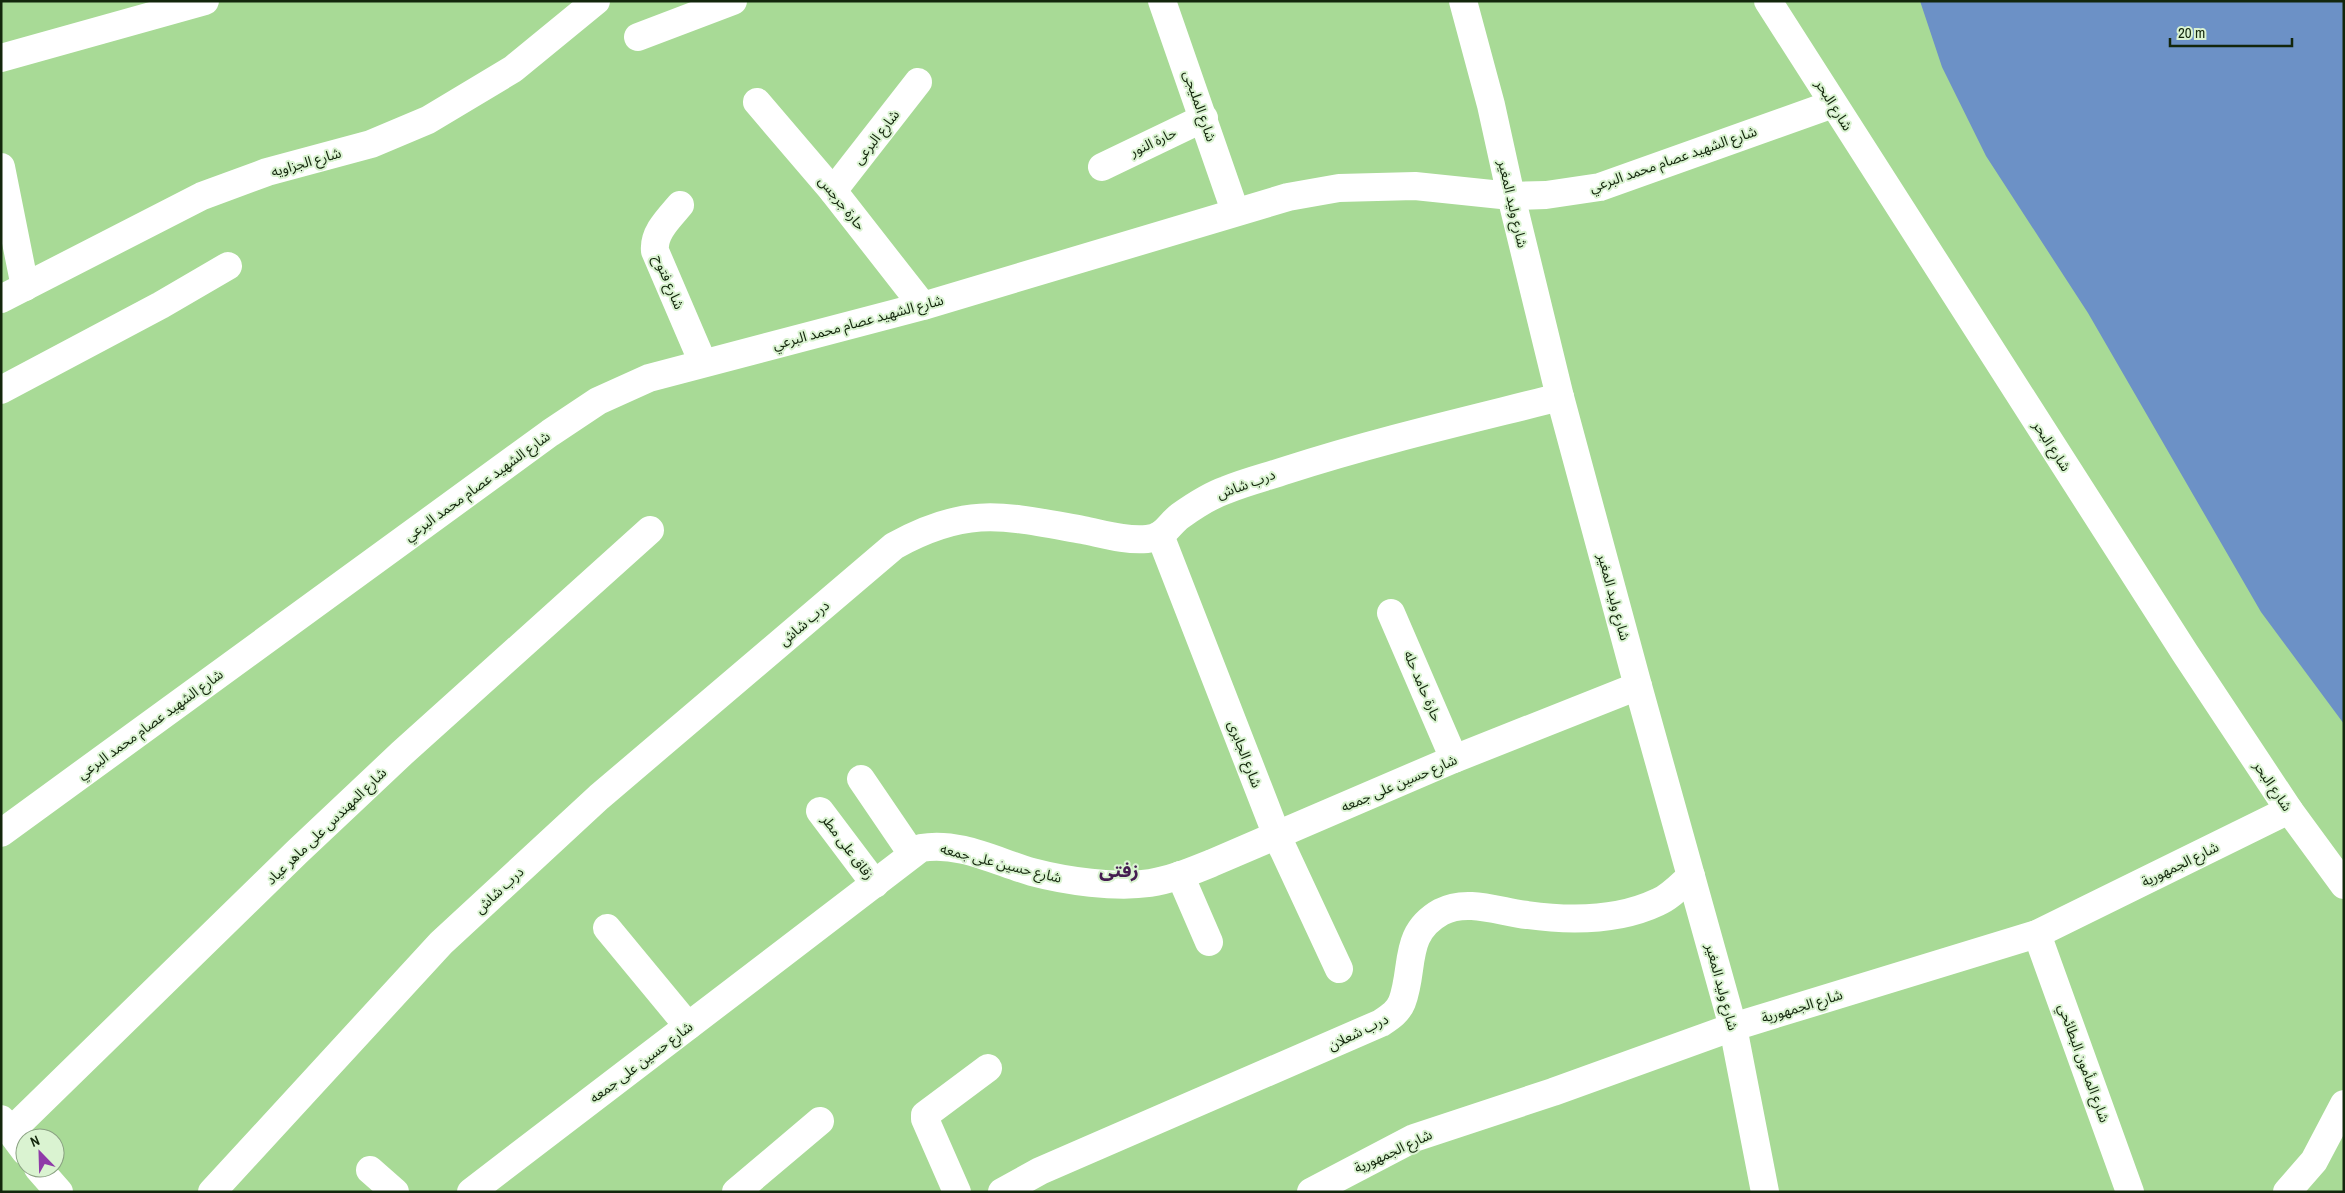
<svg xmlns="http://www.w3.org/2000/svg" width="2345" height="1193" font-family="'Archivo Narrow','Noto Sans Arabic',sans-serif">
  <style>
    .water { fill: #6c91c6 }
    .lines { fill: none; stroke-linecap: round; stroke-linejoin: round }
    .minor { stroke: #fff; stroke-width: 28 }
    .labels { text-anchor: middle; stroke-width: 4; stroke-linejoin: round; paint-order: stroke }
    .street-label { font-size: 14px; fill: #13260c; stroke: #daf3d1 }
    .district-label { font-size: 19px; font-weight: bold; fill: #451d51; stroke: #daf3d1 }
  </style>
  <rect width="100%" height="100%" fill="#a8da96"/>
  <path class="water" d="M1920 1H2344V724L2261 612 2088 313 1986 156 1942 67Z"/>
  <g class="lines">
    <g class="minor">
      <path d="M1162 1 1235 211"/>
      <path d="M1463 1 1491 105 1511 196 1560 397 1638 686 1733 1027 1765 1192"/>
      <path d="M1768 1 2185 653 2289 810 2344 885"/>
      <path d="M638 37 733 1"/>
      <path d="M1 58 205 1"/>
      <path d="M757 102 833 191 923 306"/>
      <path d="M1 167 25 287"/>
      <path d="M1102 167 1204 118"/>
      <path d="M833 191 918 82"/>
      <path d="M680 205C669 218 653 233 655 251L703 363"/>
      <path d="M1 299 202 196 267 172 371 144 428 120 513 69 596 1"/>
      <path d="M1 390 161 305 228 266"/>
      <path d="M1160 535 1277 836 1339 969"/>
      <path d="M1391 613 1454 759"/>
      <path d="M861 779 912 854"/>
      <path d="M820 811 875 884"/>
      <path d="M1 833 550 433 598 401 649 378 923 306 1288 197 1339 188 1415 186 1511 196 1546 195 1600 187 1833 104"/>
      <path d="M1180 875 1209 942"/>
      <path d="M607 928 688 1026"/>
      <path d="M2037 934 2130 1192"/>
      <path d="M1 1119 25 1151"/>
      <path d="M10 1132 297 852 401 754 650 530"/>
      <path d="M38 1168 59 1192"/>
      <path d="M370 1170 395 1192"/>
      <path d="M212 1192 441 943 599 797 894 546C968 505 1004 516 1083 530 1103 534 1126 541 1147 539 1165 537 1168 525 1180 516 1194 506 1209 496 1226 490 1245 482 1266 477 1287 470 1377 441 1469 420 1560 397"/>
      <path d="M471 1192 921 848C959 841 997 862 1032 872 1066 881 1115 888 1150 883 1171 880 1192 871 1212 863L1454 759 1638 686"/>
      <path d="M736 1192 820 1121"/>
      <path d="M957 1192 925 1119V1115L988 1068"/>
      <path d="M1002 1192 1040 1171 1381 1023C1390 1017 1398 1012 1402 1002 1415 967 1402 934 1441 912 1467 898 1500 912 1527 915 1570 921 1618 921 1658 902 1670 897 1681 885 1691 876"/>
      <path d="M1311 1192 1414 1138 1553 1092 1733 1027 2037 934 2289 810"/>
      <path d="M2287 1192 2314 1161 2344 1104"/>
    </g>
  </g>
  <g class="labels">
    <g class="street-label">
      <text transform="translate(1834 105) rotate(58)" y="5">شارع البحر</text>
      <text transform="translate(1200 106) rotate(71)" y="5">شارع المليجى</text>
      <text transform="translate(876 137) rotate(-52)" y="5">شارع البرعى</text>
      <text transform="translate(1153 142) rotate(-25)" y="5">حارة النور</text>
      <text transform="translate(1673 159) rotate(-19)" y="5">شارع الشهيد عصام محمد البرعي</text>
      <text transform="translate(306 162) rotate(-16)" y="5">شارع الجزاويه</text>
      <text transform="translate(842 203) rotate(51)" y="5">حارة جرجس</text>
      <text transform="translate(1513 204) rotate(77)" y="5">شارع وليد المغير</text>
      <text transform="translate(669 282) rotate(67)" y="5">شارع فتوح</text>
      <text transform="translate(858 322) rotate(-15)" y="5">شارع الشهيد عصام محمد البرعي</text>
      <text transform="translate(2052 446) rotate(57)" y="5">شارع البحر</text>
      <text transform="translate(1246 484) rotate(-20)" y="5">درب شاش</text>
      <text transform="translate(477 486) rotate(-36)" y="5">شارع الشهيد عصام محمد البرعي</text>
      <text transform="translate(1614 597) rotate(75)" y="5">شارع وليد المغير</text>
      <text transform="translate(804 623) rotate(-41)" y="5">درب شاش</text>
      <text transform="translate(1423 686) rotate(67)" y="5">حارة حامد حله</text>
      <text transform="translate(150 724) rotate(-36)" y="5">شارع الشهيد عصام محمد البرعي</text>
      <text transform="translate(1245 754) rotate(69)" y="5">شارع الجابرى</text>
      <text transform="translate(1399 783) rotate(-23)" y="5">شارع حسين على جمعه</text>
      <text transform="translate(2273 786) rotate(56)" y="5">شارع البحر</text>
      <text transform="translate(326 826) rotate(-44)" y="5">شارع المهندس على ماهر عياد</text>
      <text transform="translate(848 847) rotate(53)" y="5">زقاق على مطر</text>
      <text transform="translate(1001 863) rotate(14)" y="5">شارع حسين على جمعه</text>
      <text transform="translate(2180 864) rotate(-26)" y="5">شارع الجمهورية</text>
      <text transform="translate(499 890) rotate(-43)" y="5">درب شاش</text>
      <text transform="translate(1722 987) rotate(75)" y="5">شارع وليد المغير</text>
      <text transform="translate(1802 1006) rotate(-17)" y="5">شارع الجمهورية</text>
      <text transform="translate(1358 1032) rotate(-26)" y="5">درب شعلان</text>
      <text transform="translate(641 1062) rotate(-37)" y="5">شارع حسين على جمعه</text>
      <text transform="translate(2084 1063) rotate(70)" y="5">شارع المأمون البطائحي</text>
      <text transform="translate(1393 1151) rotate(-25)" y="5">شارع الجمهورية</text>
    </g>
    <g class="district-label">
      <text x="1119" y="877">زفتى</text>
    </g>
  </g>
  <rect width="2345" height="1193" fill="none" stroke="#13260c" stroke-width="5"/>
  <g transform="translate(40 1153) rotate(337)"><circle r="24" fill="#daf3d1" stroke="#8aa182"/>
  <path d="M0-4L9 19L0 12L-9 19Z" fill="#8f3aa8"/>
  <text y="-8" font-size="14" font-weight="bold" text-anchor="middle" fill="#13260c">N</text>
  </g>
  <path d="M2170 38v8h122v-8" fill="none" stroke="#13260c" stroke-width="2.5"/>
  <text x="2178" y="38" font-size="15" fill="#13260c" stroke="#daf3d1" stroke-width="4" paint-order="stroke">20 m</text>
</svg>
